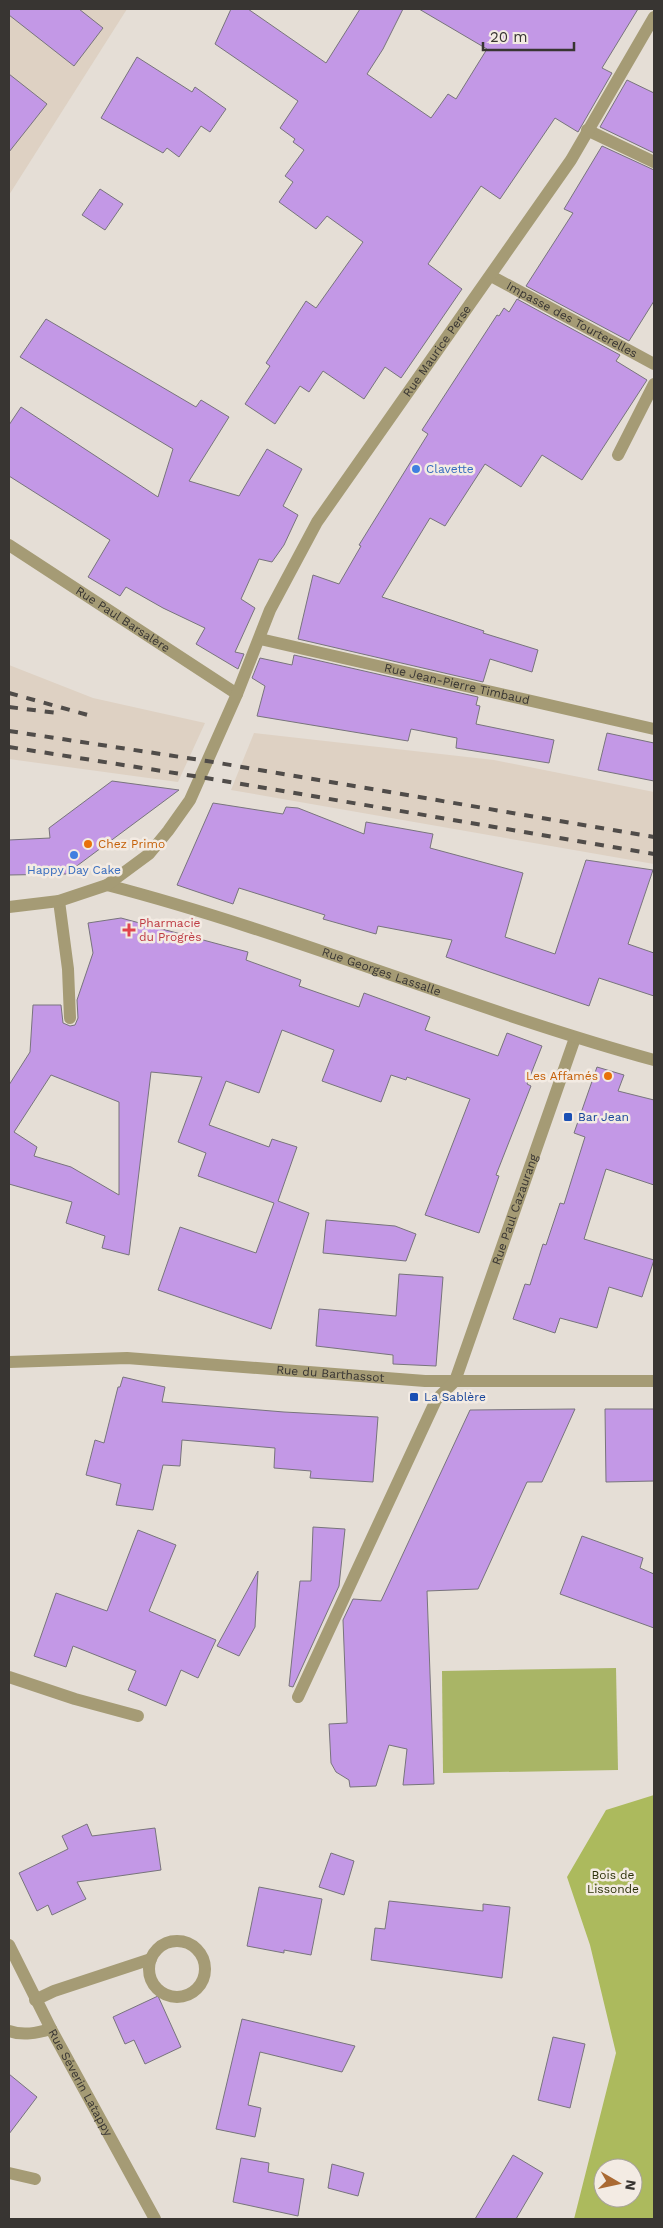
<svg xmlns="http://www.w3.org/2000/svg" width="663" height="2228" font-family="'Work Sans',sans-serif">
  <style>
    .built { fill: #ded1c3 }
    .green { fill: #a9b566 }
    .forest { fill: #acba5d; fill-rule: evenodd }
    .building { fill: #c398e6; stroke: #78747c; fill-rule: evenodd }
    .lines { fill: none; stroke-linecap: round; stroke-linejoin: round }
    .minor { stroke: #a59b75; stroke-width: 12 }
    .tertiary { stroke: #a59b75; stroke-width: 12 }
    .rail { stroke: #504c49; stroke-width: 4; stroke-dasharray: 9 9; stroke-linecap: butt }
    .shop-dot { fill: #3f7fe0; stroke: #f3ebe3; stroke-width: 2 }
    .food-dot { fill: #e8710a; stroke: #f3ebe3; stroke-width: 2 }
    .health-dot { fill: #e0444e; stroke: #f3ebe3; stroke-width: 2 }
    .transit-dot { fill: #1a4fb4; stroke: #f3ebe3; stroke-width: 2 }
    .labels { text-anchor: middle; stroke-width: 5; stroke-linejoin: round; paint-order: stroke }
    .street-label { font-size: 12px; fill: #383532; stroke: #f3ebe3 }
    .shop-label { font-size: 12px; fill: #366cbe; stroke: #f3ebe3; text-anchor: start }
    .food-label { font-size: 12px; fill: #c56008; stroke: #f3ebe3; text-anchor: start }
    .health-label { font-size: 12px; fill: #be3a42; stroke: #f3ebe3; text-anchor: start }
    .transit-label { font-size: 12px; fill: #164399; stroke: #f3ebe3; text-anchor: start }
    .park-label { font-size: 12px; fill: #2b3007; stroke: #f3ebe3 }
  </style>
  <rect width="100%" height="100%" fill="#e5ded6"/>
  <g class="built">
    <path d="M9 9H127L9 195Z"/>
    <path d="M9 665 93 698 205 723 178 782 9 759Z"/>
    <path d="M254 733 494 760 654 792V864L231 790Z"/>
  </g>
  <path class="green" d="M616 1668 618 1770 443 1773 442 1671Z"/>
  <path class="forest" d="M654 1795V2219H574L616 2053 590 1945 567 1877 606 1810ZM603 2168H633V2198H603Z"/>
  <g class="building">
    <path d="M9 9H79L103 28 74 66 9 15Z"/>
    <path d="M231 9H248L326 63 360 9H403L383 49 367 74 431 118 448 94 456 99 487 49 419 9H638L602 68 612 73 578 132 555 118 500 199 481 186 428 264 462 289 401 378 385 367 364 399 323 371 309 392 300 386 275 424 245 404 270 366 266 363 306 301 316 308 363 242 327 216 316 229 279 202 293 182 285 176 304 150 293 142 295 139 280 128 298 101 215 44Z"/>
    <path d="M137 57 192 92 195 87 226 109 210 132 201 126 179 157 167 148 163 153 101 118Z"/>
    <path d="M9 74 47 104 9 152Z"/>
    <path d="M627 80 654 93V153L600 127Z"/>
    <path d="M602 146 654 170V301L629 341 526 286 573 213 564 209Z"/>
    <path d="M100 189 123 204 105 230 82 215Z"/>
    <path d="M517 299 620 355 616 361 647 380 582 480 542 455 521 487 485 464 445 526 430 518 382 597 484 631 483 633 538 650 532 672 490 659 483 682 298 639 313 575 339 584 361 546 359 545 428 434 422 430 497 315 499 316 504 308 509 312Z"/>
    <path d="M46 319 196 407 201 400 229 417 189 481 239 496 267 449 302 469 283 506 298 515 284 545 272 562 259 559 241 599 255 608 235 652 244 654 238 669 196 644 205 628 163 608 126 587 120 596 88 577 110 540 9 476V425L21 407 158 497 173 449 20 357Z"/>
    <path d="M294 655 478 697 476 705 480 706 476 724 554 740 549 763 456 748 457 738 411 729 408 741 257 716 265 686 252 678 260 658 292 665Z"/>
    <path d="M607 733 654 743V781L598 770Z"/>
    <path d="M112 781 179 790 66 874 9 875V840L50 838 49 828Z"/>
    <path d="M213 803 283 814 286 807 298 808 364 834 366 822 433 834 430 848 523 873 505 937 555 954 586 860 653 870 628 944 654 953V996L599 978 589 1006 446 957 452 940 378 926 376 934 323 919 325 915 239 888 233 904 177 885Z"/>
    <path d="M121 918 248 952 246 960 301 980 299 986 359 1007 364 993 430 1017 425 1030 498 1056 507 1033 542 1046 527 1084 531 1086 496 1175 499 1176 479 1233 425 1215 470 1099 407 1077 406 1080 391 1075 381 1102 322 1081 334 1050 282 1030 259 1093 226 1081 209 1125 269 1147 272 1139 297 1147 278 1201 309 1213 271 1329 158 1290 180 1227 256 1253 274 1203 198 1176 206 1153 178 1142 202 1077 151 1072 129 1255 102 1248 105 1236 66 1223 72 1202 9 1184V1085L30 1052 33 1005H61L63 1023 70 1026 75 1025 78 1018 77 1000 93 953 88 923ZM51 1075 119 1102V1195L71 1167 34 1156 37 1147 14 1132Z"/>
    <path d="M597 1067 624 1075 618 1091 654 1100V1185L606 1169 584 1239 654 1260 642 1297 609 1287 597 1328 560 1318 555 1333 513 1319 525 1284 530 1285 543 1244 546 1245 560 1203 564 1204 585 1137 574 1133Z"/>
    <path d="M326 1220 395 1226 416 1234 406 1261 323 1253Z"/>
    <path d="M399 1274 443 1277 436 1366 393 1364V1355L316 1346 319 1309 396 1316Z"/>
    <path d="M123 1377 165 1387 162 1402 284 1412 378 1417 373 1482 310 1478 311 1471 274 1468 275 1448 182 1440 180 1466 163 1465 153 1510 116 1505 121 1484 86 1475 95 1440 104 1443 118 1387H120Z"/>
    <path d="M575 1409 542 1482H527L478 1589 427 1591 434 1784 403 1785 407 1749 389 1745 376 1786 350 1787 349 1780 336 1772 331 1763 329 1724 347 1723 343 1620 353 1599 381 1601 470 1410Z"/>
    <path d="M605 1409H654V1481L606 1482Z"/>
    <path d="M313 1527 345 1529 339 1586 293 1687 289 1686 300 1581H311Z"/>
    <path d="M138 1530 176 1545 149 1611 216 1640 198 1678 181 1670 166 1706 128 1690 136 1671 73 1646 66 1667 34 1656 56 1593 107 1611Z"/>
    <path d="M582 1536 643 1558 640 1568 654 1574V1628L560 1594Z"/>
    <path d="M258 1571 255 1627 239 1656 217 1646Z"/>
    <path d="M87 1824 92 1836 155 1828 161 1870 77 1882 86 1899 52 1915 48 1905 37 1911 19 1873 68 1849 62 1836Z"/>
    <path d="M331 1853 354 1861 344 1895 319 1887Z"/>
    <path d="M259 1887 322 1899 311 1955 284 1950V1953L247 1946Z"/>
    <path d="M389 1901 483 1911V1904L510 1907 502 1978 371 1960 375 1928 385 1929Z"/>
    <path d="M158 1996 181 2047 145 2064 134 2040 125 2044 113 2017Z"/>
    <path d="M242 2019 355 2046 342 2072 260 2052 248 2105 261 2108 255 2137 216 2129Z"/>
    <path d="M553 2037 585 2044 570 2108 538 2100Z"/>
    <path d="M9 2074 37 2097 9 2134Z"/>
    <path d="M513 2155 543 2173 516 2219H475Z"/>
    <path d="M241 2158 269 2163 268 2172 304 2179 298 2216 233 2202Z"/>
    <path d="M332 2164 364 2173 358 2196 328 2188Z"/>
  </g>
  <g class="lines">
    <g class="minor">
      <path d="M587 130 654 162"/>
      <path id="s1" d="M491 276 654 364"/>
      <path d="M618 455 654 384"/>
      <path id="s2" d="M260 639 654 729"/>
      <path d="M59 901 68 969 70 1018"/>
      <path id="s3" d="M9 1362 127 1358 425 1381H654"/>
      <path d="M9 1677 75 1699 138 1716"/>
      <path id="s4" d="M298 1697 436 1400 455 1381 575 1038"/>
      <circle cx="177" cy="1969" r="28"/>
      <path d="M35 2000 54 1991 151 1959"/>
      <path d="M9 2031C23 2036 37 2033 51 2029"/>
      <path d="M9 2173 35 2179"/>
    </g>
    <g class="tertiary">
      <path id="s5" d="M9 545 237 694"/>
      <path id="s6" d="M107 885C292 933 469 1009 654 1060"/>
      <path id="s7" d="M9 907 59 901 107 885 149 854 168 831 190 800 237 694 270 610 317 522 571 160 654 17"/>
      <path id="s8" d="M9 1945 51 2029 155 2219"/>
    </g>
    <g class="rail">
      <path d="M9 693 95 717"/>
      <path d="M9 707 57 713"/>
      <path d="M9 731 207 761 654 837"/>
      <path d="M9 747 200 777 654 854"/>
    </g>
  </g>
  <g class="shop-dot">
    <circle cx="416" cy="469" r="5"/>
    <circle cx="74" cy="855" r="5"/>
  </g>
  <g class="food-dot">
    <circle cx="88" cy="844" r="5"/>
    <circle cx="608" cy="1076" r="5"/>
  </g>
  <path class="health-dot" d="M126.5 922.5h5v5h5v5h-5v5h-5v-5h-5v-5h5z"/>
  <g class="transit-dot">
    <rect x="563" y="1112" width="10" height="10" rx="2.5"/>
    <rect x="409" y="1392" width="10" height="10" rx="2.5"/>
  </g>
  <g class="labels">
    <g class="street-label">
      <text dy="4" stroke="none"><textPath href="#s1" startOffset="92">Impasse des Tourterelles</textPath></text>
      <text dy="4" stroke="none"><textPath href="#s7" startOffset="736">Rue Maurice Perse</textPath></text>
      <text dy="4" stroke="none"><textPath href="#s5" startOffset="136">Rue Paul Barsalère</textPath></text>
      <text dy="4" stroke="none"><textPath href="#s2" startOffset="202">Rue Jean-Pierre Timbaud</textPath></text>
      <text dy="4" stroke="none"><textPath href="#s6" startOffset="288">Rue Georges Lassalle</textPath></text>
      <text dy="4" stroke="none"><textPath href="#s4" startOffset="536">Rue Paul Cazaurang</textPath></text>
      <text dy="4" stroke="none"><textPath href="#s3" startOffset="322">Rue du Barthassot</textPath></text>
      <text dy="4" stroke="none"><textPath href="#s8" startOffset="155">Rue Séverin Latappy</textPath></text>
    </g>
    <g class="shop-label">
      <text x="426" y="473">Clavette</text>
      <text x="74" y="874" text-anchor="middle">Happy Day Cake</text>
    </g>
    <g class="food-label">
      <text x="98" y="848">Chez Primo</text>
      <text x="598" y="1080" text-anchor="end">Les Affamés</text>
    </g>
    <g class="health-label">
      <text x="139" y="927">Pharmacie<tspan x="139" dy="14">du Progrès</tspan></text>
    </g>
    <g class="transit-label">
      <text x="578" y="1121">Bar Jean</text>
      <text x="424" y="1401">La Sablère</text>
    </g>
    <g class="park-label">
      <text x="613" y="1879">Bois de<tspan x="613" dy="14">Lissonde</tspan></text>
    </g>
  </g>
  <rect width="663" height="2228" fill="none" stroke="#383532" stroke-width="20"/>
  <g transform="translate(618 2183) rotate(99)"><circle r="24" fill="#f3ebe3" stroke="#a8a29c"/>
  <path d="M0-4L9 19L0 12L-9 19Z" fill="#aa6a33"/>
  <text y="-8" font-size="14" font-weight="bold" text-anchor="middle" fill="#383532">N</text>
  </g>
  <path d="M483 42v8h91v-8" fill="none" stroke="#383532" stroke-width="2.5"/>
  <text x="490" y="42" font-size="15" fill="#383532" stroke="#f3ebe3" stroke-width="4" paint-order="stroke">20 m</text>
</svg>
